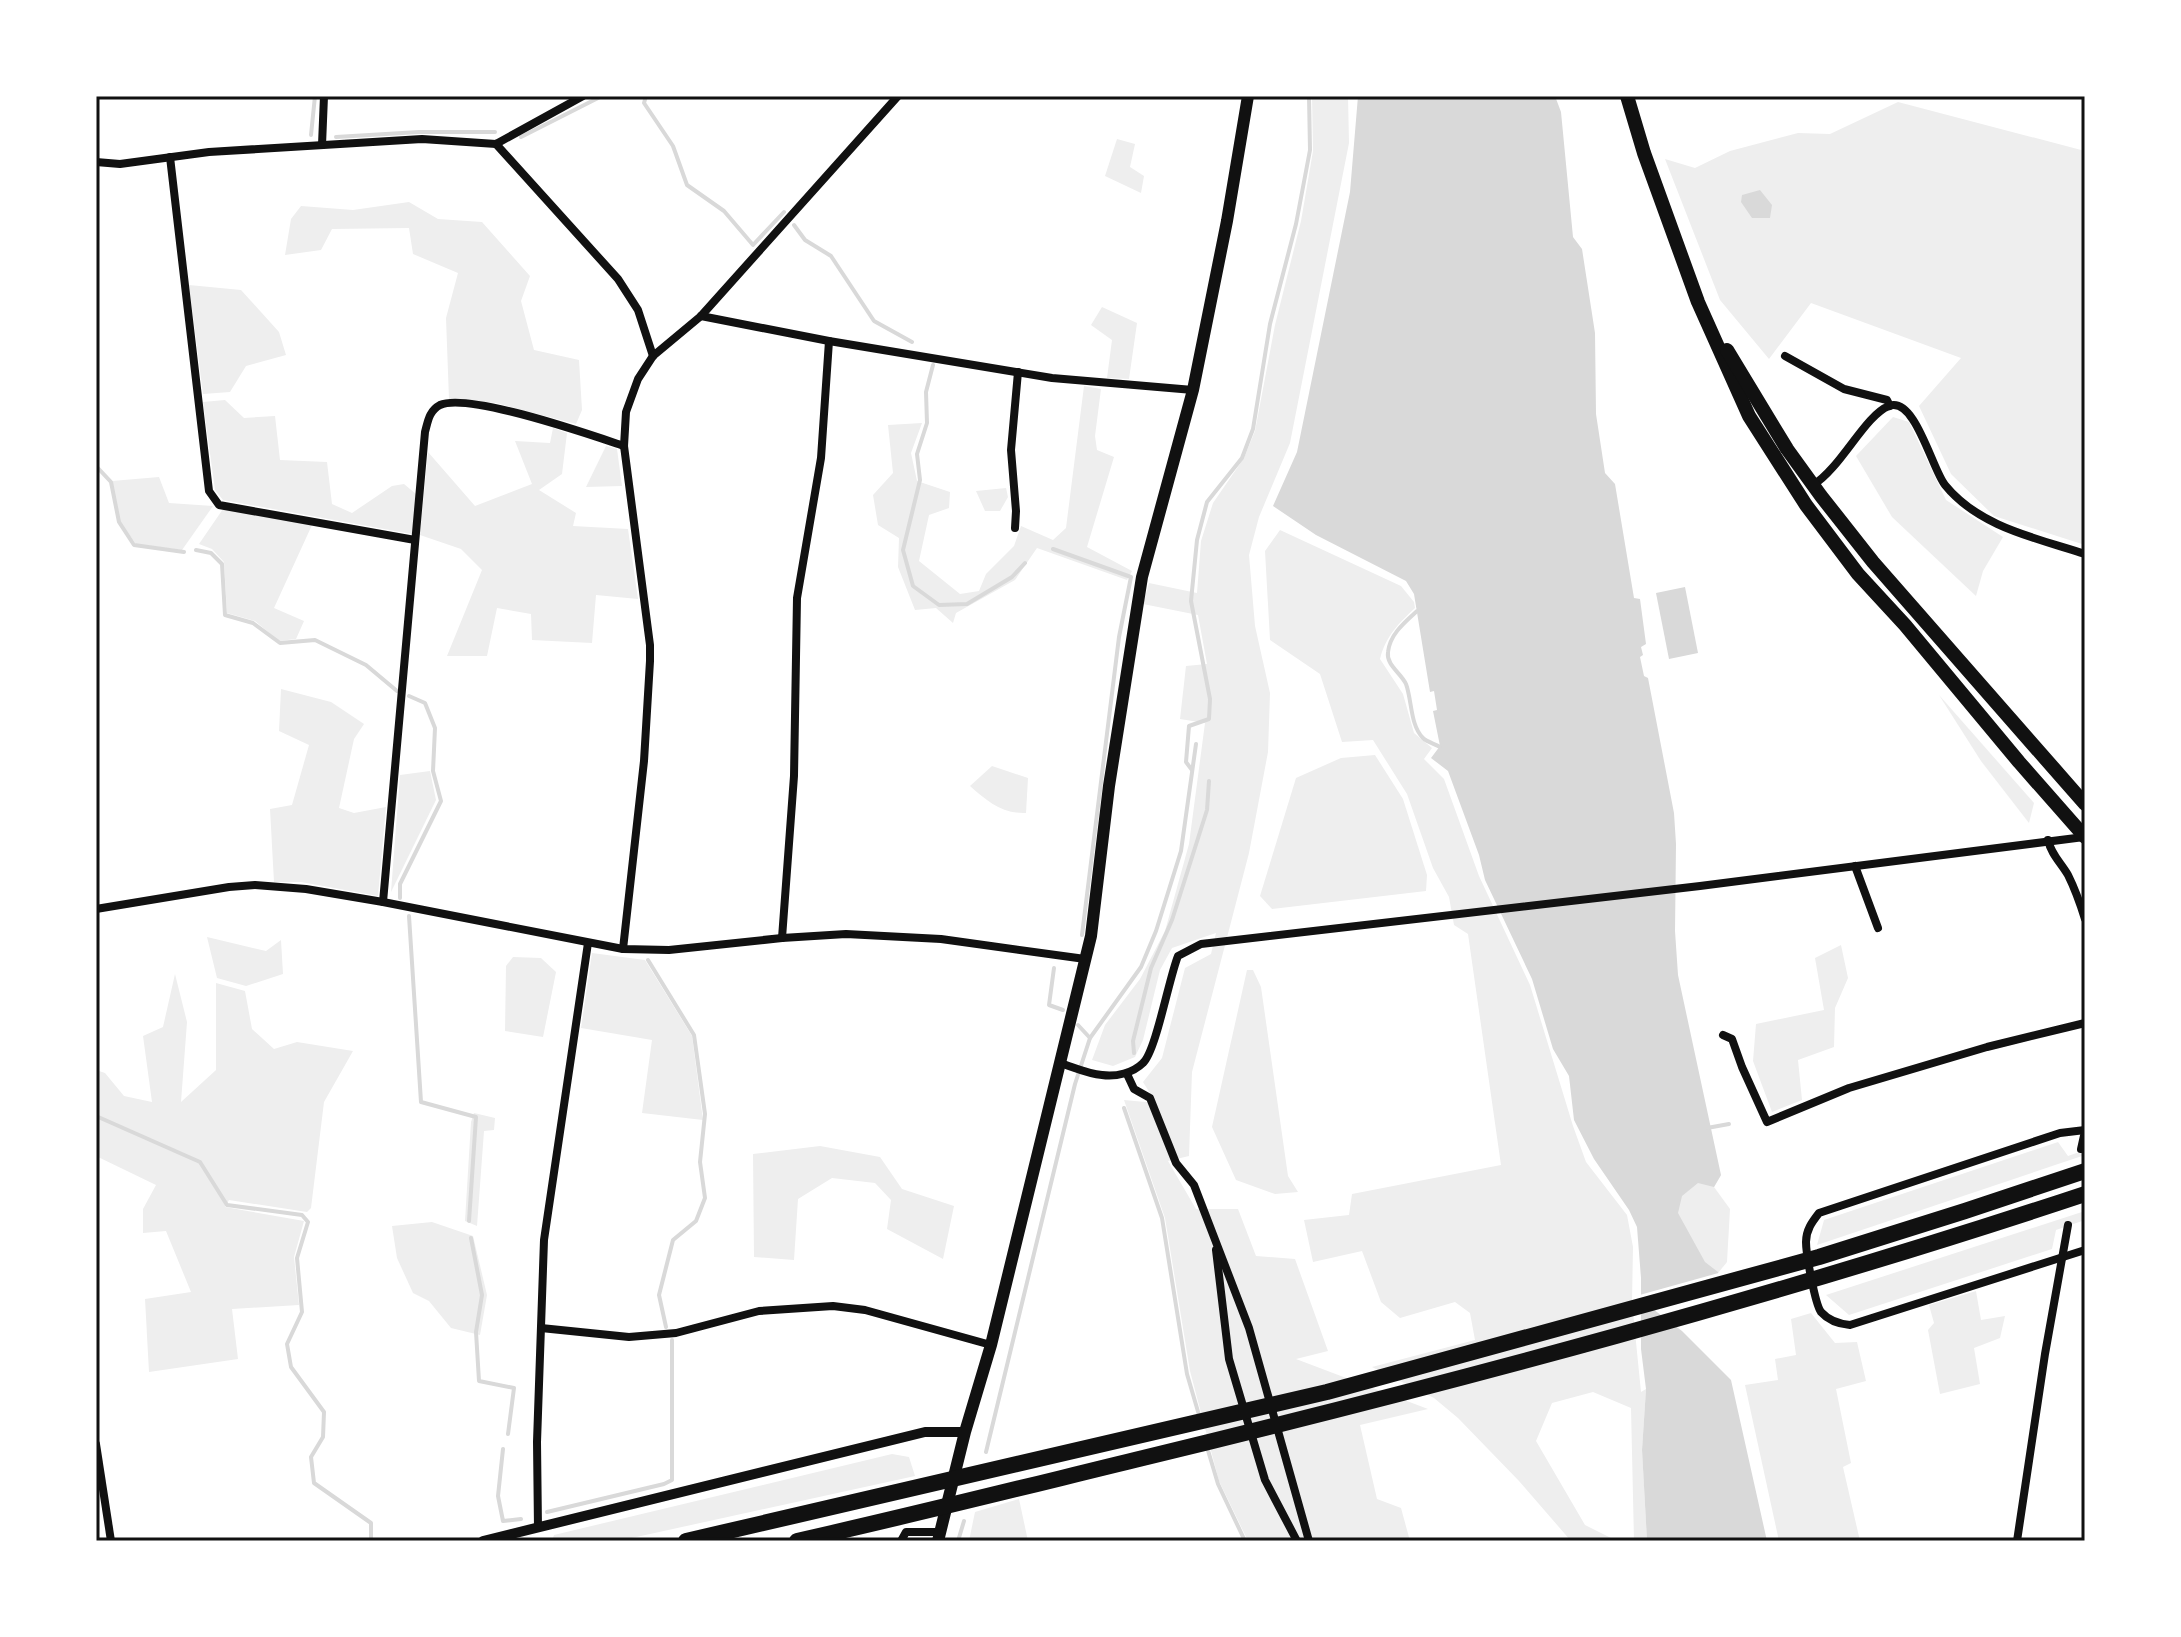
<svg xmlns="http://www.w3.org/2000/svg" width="2181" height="1637" font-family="Helvetica,sans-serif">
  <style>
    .green { fill: #eee }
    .water { fill: #d9d9d9 }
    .pier { fill: #fff }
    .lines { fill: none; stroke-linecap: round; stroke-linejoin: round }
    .stream { stroke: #d9d9d9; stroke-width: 4 }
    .minor { stroke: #111; stroke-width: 8 }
    .tertiary { stroke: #111; stroke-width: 10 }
    .secondary { stroke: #111; stroke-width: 12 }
    .trunk { stroke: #111; stroke-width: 14 }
    .motorway { stroke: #111; stroke-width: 16 }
    .neatline { fill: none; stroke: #111; stroke-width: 3 }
  </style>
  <rect width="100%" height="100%" fill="#fff"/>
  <g class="green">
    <path d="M1312 96H1348L1349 143 1290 443 1259 517 1249 555 1255 626 1270 693 1268 752 1249 853 1192 1072 1189 1156 1168 1161 1196 1209H1238L1256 1256 1295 1259 1328 1351 1296 1359 1428 1409 1360 1425 1377 1499 1401 1508 1410 1541H1248L1219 1481 1190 1371 1165 1218 1124 1100 1156 1103 1143 1082 1162 1058 1185 968 1211 954 1216 933 1172 948 1160 970 1143 1040 1135 1057 1113 1066 1092 1060 1105 1025 1140 979 1165 931 1189 844 1205 723 1180 719 1186 666 1207 664 1198 615 1143 604 1149 583 1197 593 1201 541 1213 503 1244 458 1255 431 1275 325 1301 221 1313 151Z"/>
    <path d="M1898 102 2085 151V545L1994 516 1951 474 1919 406 1961 358 1811 303 1769 359 1720 300 1665 159 1695 168 1730 151 1798 133 1830 134Z"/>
    <path d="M1117 139 1135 144 1130 167 1144 176 1141 193 1105 176Z"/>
    <path d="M409 202 438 219 482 222 530 276 521 301 534 350 579 360 582 410 576 424 496 403 449 399 446 318 458 273 413 254 409 228 332 229 321 250 285 255 291 219 301 206 353 210Z"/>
    <path d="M189 285 241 290 279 332 286 355 246 366 230 392 203 394Z"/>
    <path d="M1102 307 1137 323 1129 379 1107 378 1112 340 1091 325Z"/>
    <path d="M1084 386 1101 389 1095 436 1097 450 1114 457 1087 547 1132 571 1127 580 1037 548 1015 580 956 613 953 623 936 608 915 610 898 567 899 538 878 525 873 495 893 473 888 425 922 423 911 453 917 481 950 492 949 508 929 515 919 561 960 594 979 591 986 574 1014 546 1021 526 1053 540 1066 528Z"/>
    <path d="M225 400 244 418 275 416 280 460 327 462 332 504 352 513 392 486 404 484 416 494 412 534 223 500 215 490 203 402Z"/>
    <path d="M1893 417 1909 422 1946 500 2003 537 1983 571 1976 596 1892 517 1856 456Z"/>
    <path d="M553 428 567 433 562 474 539 490 576 513 573 526 628 529 638 599 596 595 592 643 532 640 531 614 497 608 487 656H447L482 570 461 549 420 535 428 452 475 506 532 484 515 441 550 443Z"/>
    <path d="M606 446 617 449 622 486 586 487Z"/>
    <path d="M159 477 169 503 213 506 182 550 136 544 120 522 112 481Z"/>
    <path d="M1006 488 1008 497 1000 511H985L976 491Z"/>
    <path d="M223 509 312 525 274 608 304 621 296 639 279 641 255 621 227 613 224 562 212 549 199 544Z"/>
    <path d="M1280 530 1401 586 1414 602 1415 608C1398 624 1386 636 1380 659L1403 694 1414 733 1432 748 1424 759 1444 779 1479 876 1530 985 1573 1126 1586 1162 1627 1215 1633 1247 1632 1302 1641 1392 1646 1389 1642 1450 1647 1541H1634L1631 1408 1593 1392 1552 1403 1536 1441 1585 1525 1615 1540 1571 1541 1519 1481 1458 1418 1434 1398 1372 1367 1475 1340 1470 1313 1455 1302 1400 1318 1381 1302 1362 1251 1313 1262 1304 1220 1349 1215 1352 1194 1501 1165 1468 934 1454 925 1449 897 1433 868 1407 794 1373 740 1342 742 1320 674 1270 640 1265 551Z"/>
    <path d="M281 689 331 702 364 724 354 739 339 808 354 813 386 807 378 896 301 882H274L270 809 292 805 309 745 279 731Z"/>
    <path d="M1939 695 2034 803 2029 823 1981 761Z"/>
    <path d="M1375 755 1403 799 1427 875 1426 891 1272 909 1260 896 1296 778 1341 758Z"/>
    <path d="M992 766 1028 778 1026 813C1002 814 987 801 970 786Z"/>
    <path d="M430 771 436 800 391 892 400 775Z"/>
    <path d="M207 937 266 951 281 940 283 974 246 986 217 978Z"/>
    <path d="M1841 945 1848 978 1835 1008 1834 1047 1798 1060 1802 1100 1772 1112 1753 1061 1756 1024 1824 1010 1815 958Z"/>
    <path d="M592 953 645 960 692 1036 703 1120 642 1113 652 1040 581 1028Z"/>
    <path d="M513 957 541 958 556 972 543 1037 505 1031 506 966Z"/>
    <path d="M1247 970H1253L1261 987 1288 1176 1298 1192 1275 1194 1236 1180 1212 1127Z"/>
    <path d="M175 974 187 1022 181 1102 216 1070V983L245 991 252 1029 274 1049 297 1042 353 1051 324 1102 311 1208 307 1212 229 1200 225 1207 304 1221 294 1257 299 1305 232 1309 238 1359 149 1372 145 1299 191 1292 166 1231 143 1233V1209L156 1185 96 1156V1070L105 1073 124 1096 152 1102 143 1036 163 1027Z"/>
    <path d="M474 1113 495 1118 494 1130 484 1131 477 1226 465 1221 471 1122Z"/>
    <path d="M2058 1142 2068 1156 2085 1150V1155L1817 1245 1824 1220Z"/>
    <path d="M820 1146 880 1157 902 1189 954 1206 943 1259 887 1229 891 1200 875 1183 832 1178 798 1199 794 1260 754 1257 753 1154Z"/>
    <path d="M1712 1167 1721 1175 1714 1187 1730 1209 1727 1262 1718 1273 1734 1329 1666 1213 1673 1195Z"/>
    <path d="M2085 1211V1220L2056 1230 2052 1249 1849 1315 1826 1295Z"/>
    <path d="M432 1222 473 1236 487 1295 480 1335 451 1328 429 1301 413 1293 397 1258 392 1226Z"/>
    <path d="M1976 1291 1981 1320 2005 1316 2000 1338 1974 1348 1980 1384 1940 1394 1928 1330 1934 1323 1929 1305Z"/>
    <path d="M1811 1313 1835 1343 1857 1342 1866 1381 1836 1389 1851 1463 1843 1467 1860 1541H1779L1745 1385 1778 1380 1775 1359 1796 1355 1791 1319Z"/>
    <path d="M892 1454 909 1457 915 1476 618 1541H552L554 1535Z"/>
    <path d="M1019 1499 1028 1541H969L975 1512Z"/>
  </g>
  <g class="water">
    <path d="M1358 96H1555L1561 112 1573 237 1582 249 1595 333 1596 414 1605 473 1615 484 1634 598 1640 599 1646 644 1641 647 1643 655 1640 657 1644 676 1648 678 1674 813 1676 844 1675 931 1678 975 1721 1175 1714 1187 1698 1183 1682 1196 1678 1213 1705 1262 1718 1272 1734 1329 1731 1380 1767 1541H1647L1642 1450 1646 1389 1641 1349V1278L1637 1227 1629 1210 1594 1159 1574 1120 1569 1076 1553 1049 1532 979 1485 880 1479 855 1448 771 1431 758 1440 746 1433 711 1437 710 1434 691 1430 692 1414 594 1406 581 1316 535 1273 506 1297 452 1350 192Z"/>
    <path d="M1760 190 1772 205 1770 218H1752L1741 202 1742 195Z"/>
    <path d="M1685 587 1698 653 1669 659 1656 593Z"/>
  </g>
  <path class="pier" d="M1722 1272 1738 1328 1735 1376 1731 1380 1682 1331 1641 1300 1636 1302V1296Z"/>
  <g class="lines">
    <g class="stream">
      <path d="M646 96 644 103 673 146 687 185 724 211 753 245 784 212"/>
      <path d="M311 135 315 96"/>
      <path d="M336 137 419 132H495"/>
      <path d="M521 137 602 96"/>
      <path d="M794 225 805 240 831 256 874 321 912 342"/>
      <path d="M933 365 926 392 927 423 917 454 920 480 903 550 913 586 939 605 967 604 1012 577 1025 563"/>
      <path d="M96 466 111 482 119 522 134 545 184 552"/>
      <path d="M1053 549 1131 577 1119 637 1082 935"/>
      <path d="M196 550 211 553 222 564 225 615 253 623 280 643 315 640 366 665 397 691"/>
      <path d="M1417 611C1405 622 1390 634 1388 652 1386 665 1401 673 1406 684 1412 700 1410 725 1423 738 1427 742 1435 744 1440 747"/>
      <path d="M1192 770 1186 762 1189 726 1209 719 1210 699 1191 601 1197 540 1207 502 1242 458 1253 429 1270 324 1296 224 1310 150 1309 96"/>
      <path d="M400 898V884L441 801 433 771 435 728 425 703 409 696"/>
      <path d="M409 916 421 1102 476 1117 469 1221"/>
      <path d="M648 960 694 1035 705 1114 700 1162 705 1198 696 1221 673 1240 659 1295 666 1327"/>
      <path d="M1054 968 1049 1005 1063 1010"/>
      <path d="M1078 1025 1090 1038"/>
      <path d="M1134 1053 1133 1041 1151 968 1172 920 1207 810 1209 781"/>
      <path d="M1124 1108 1162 1218 1187 1374 1199 1415"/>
      <path d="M96 1116 200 1162 227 1205 302 1215 308 1222 297 1258 302 1312 287 1344 291 1367 324 1412 323 1437 311 1457 314 1483 371 1523V1541"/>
      <path d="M1707 1128 1729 1124"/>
      <path d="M471 1238 482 1295 476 1332 479 1381 514 1388 508 1434"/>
      <path d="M1207 1447 1218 1484 1245 1541"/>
      <path d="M503 1449 498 1496 503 1521 521 1519"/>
      <path d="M986 1452 1075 1084 1090 1038 1141 967 1156 931 1181 851 1196 744"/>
      <path d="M547 1512 664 1484 672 1480V1340"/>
      <path d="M958 1541 964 1521"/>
    </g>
    <g class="minor">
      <path d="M496 144 618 279 638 310 653 356"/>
      <path d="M322 145 324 96"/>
      <path d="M170 157 209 491 219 505 415 540"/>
      <path d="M96 162 120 164 209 152 422 139 496 144 583 96"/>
      <path d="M701 316 829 341 1052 378 1193 390"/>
      <path d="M1785 356 1844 389 1887 400 1890 406"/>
      <path d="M1813 485C1841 468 1865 415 1889 406 1915 396 1932 469 1945 485 1979 527 2036 538 2085 554"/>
      <path d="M1015 528 1016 511 1011 450 1018 372"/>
      <path d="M2048 840C2051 854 2061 863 2068 875 2075 889 2080 903 2085 919"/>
      <path d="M1855 866 1878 928"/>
      <path d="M383 902 425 432C428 421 429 411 440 405 468 392 591 435 624 446"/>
      <path d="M96 909 229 887 255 885 306 889 383 902 623 949 669 950 782 938 846 934 941 939 1085 959"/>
      <path d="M782 938 794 776 797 598 821 458 829 341"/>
      <path d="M623 949 644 761 650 661V645L624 446 626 412 638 379 653 356 701 316 898 96"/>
      <path d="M1723 1035 1732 1039 1742 1067 1767 1122 1849 1088 1987 1047 2085 1023"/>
      <path d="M1060 1063C1073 1067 1088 1074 1102 1075 1116 1077 1133 1073 1143 1063 1156 1051 1169 978 1178 956L1201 944 1700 886 2084 837"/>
      <path d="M1127 1074 1134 1089 1150 1098 1176 1163 1194 1185 1249 1328 1309 1541"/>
      <path d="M2085 1130 2060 1133 1819 1213C1812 1222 1806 1230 1806 1242 1806 1254 1815 1304 1821 1312 1829 1321 1839 1324 1850 1325L2085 1250"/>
      <path d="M2081 1149 2085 1131"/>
      <path d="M1216 1250 1229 1359 1265 1480 1297 1541"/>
      <path d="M541 1328 629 1337 676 1333 759 1311 833 1306 865 1310 991 1345"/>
      <path d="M96 1444 111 1541"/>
      <path d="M538 1528 537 1442 544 1240 588 943"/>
      <path d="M901 1541 906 1532H941"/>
      <path d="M2017 1541 2045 1354 2068 1225"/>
    </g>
    <path class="tertiary" d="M483 1541 925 1432H965"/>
    <path class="secondary" d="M938 1541 965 1432 991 1345 1091 936 1109 786 1142 577 1193 390 1227 221 1248 96"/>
    <g class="trunk">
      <path d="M1627 96 1644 153 1698 302 1749 416 1806 505 1858 574 1905 625 2019 762 2085 837"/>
      <path d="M1727 350 1787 449 1821 496 1873 562 2085 804"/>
    </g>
    <g class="motorway">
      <path d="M686 1541 1327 1392 1819 1257 1965 1211 2085 1171"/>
      <path d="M797 1541C913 1515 1028 1486 1143 1458 1460 1381 1775 1297 2085 1194"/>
    </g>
  </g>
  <rect width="2181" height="1637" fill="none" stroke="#ffffff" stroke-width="196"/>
  <rect x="98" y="98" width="1985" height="1441" class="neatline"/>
</svg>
